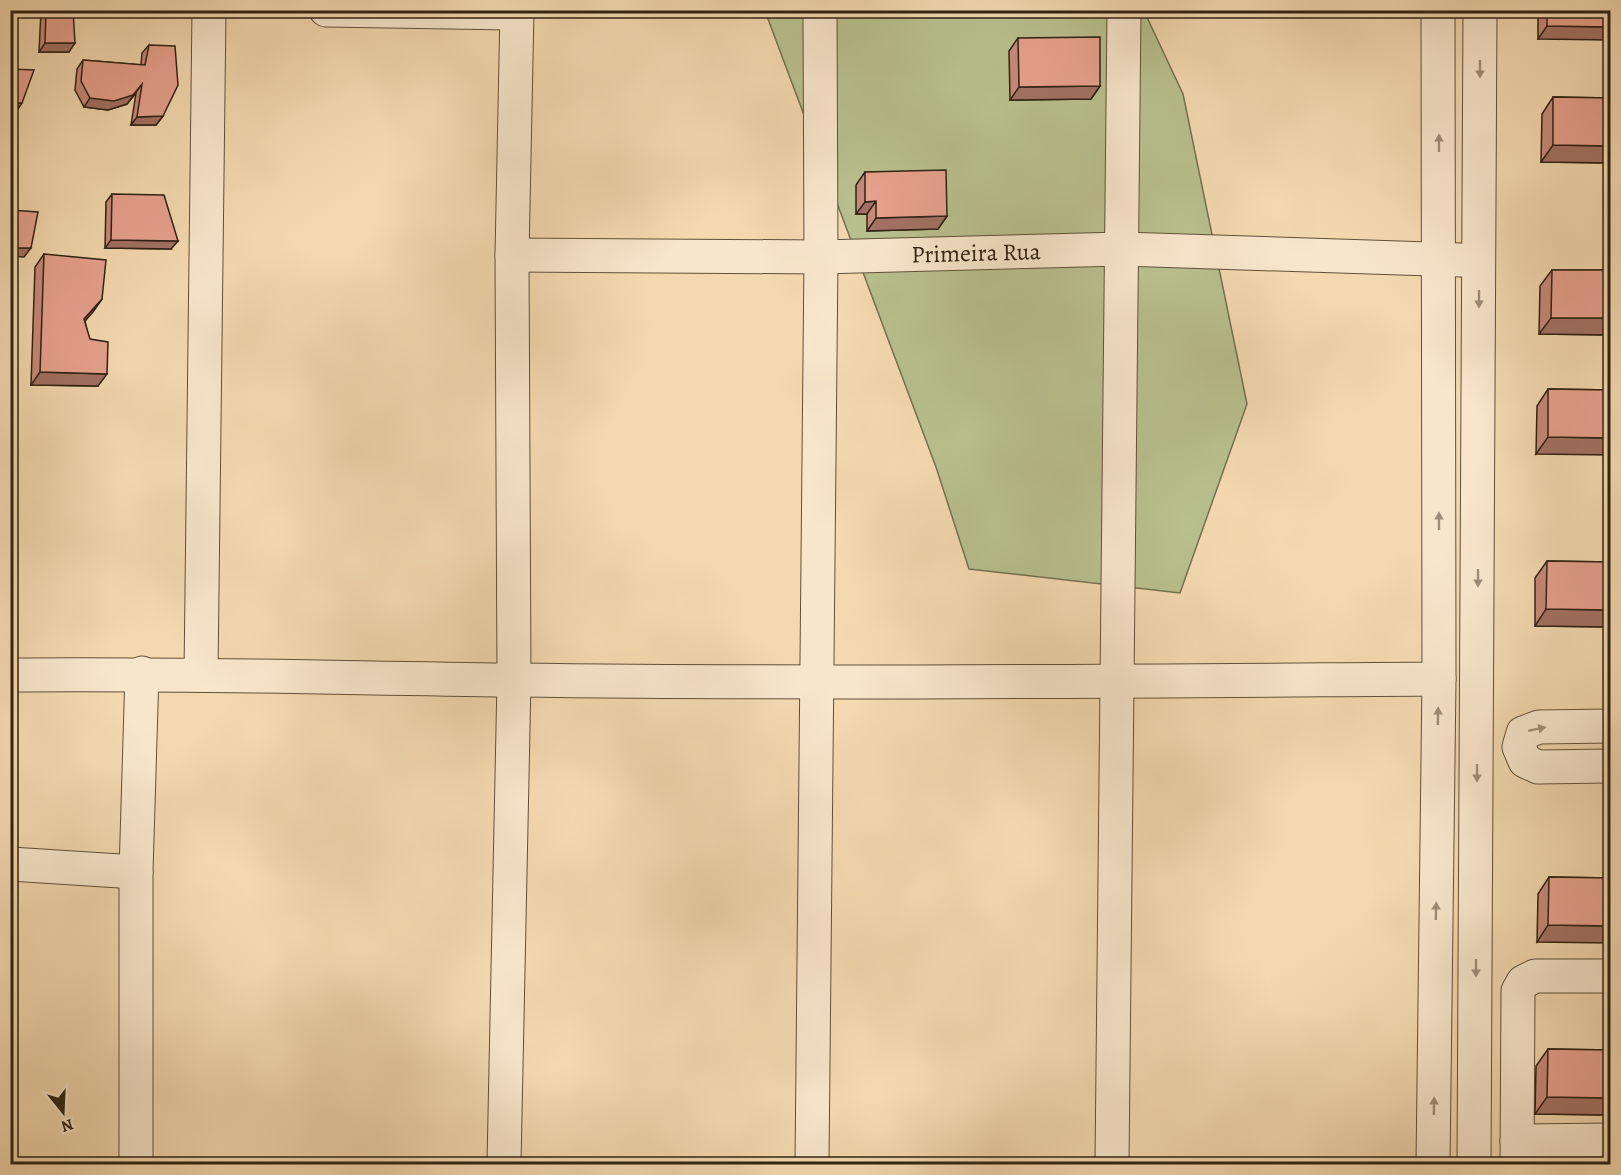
<svg xmlns="http://www.w3.org/2000/svg" width="1621" height="1175" font-family="Alegreya,serif">
  <style>
    .green { fill: #b8c08e; stroke: #747150; stroke-width: 1.5 }
    .lines { fill: none; stroke-linecap: round; stroke-linejoin: round }
    .minor-casing { stroke: #60503a; stroke-width: 35 }
    .minor { stroke: #f8e6cc; stroke-width: 33 }
    .wall { fill: #c78a7a; stroke: #2f2213; stroke-width: 1.5 }
    .shaded-wall { fill: #a27163; stroke: #2f2213; stroke-width: 1.5 }
    .building { fill: #e7a18e; stroke: #2f2213; stroke-width: 1.5 }
    .oneway { fill: #9e8e79 }
    .labels { text-anchor: middle; stroke-width: 4.5; stroke-linejoin: round; paint-order: stroke }
    .street-label { font-size: 24px; fill: #2f2213; stroke: #f8e6cc }
  </style>
  <rect width="100%" height="100%" fill="#f4d9b0"/>
  <filter id="stains"><feTurbulence type="fractalNoise" baseFrequency=".00333" numOctaves="4"/><feColorMatrix values="0 0 0 0 .2 0 0 0 0 .09 0 0 0 0 .02 0 0 0 .5 -.17"/></filter>
  <radialGradient id="worn" r=".72"><stop offset=".6" stop-color="#630" stop-opacity="0"/><stop offset="1" stop-color="#630" stop-opacity=".3"/></radialGradient>
  <path class="green" d="M765 11H1144L1183 94 1247 404 1180 593 969 569 936 467Z"/>
  <g class="lines">
    <g class="minor-casing">
      <g id="minor">
        <path d="M326 10 517 13"/>
        <path id="s1" d="M512 255 821 257 1122 249 1461 260"/>
        <path d="M201 674 209 10"/>
        <path d="M10 675C178 673 345 678 513 680 821 684 1130 681 1439 679"/>
        <path d="M1610 726 1539 727 1523 733 1519 747 1525 761 1538 767 1610 766"/>
        <path d="M10 864 136 872"/>
        <path d="M1517 1141 1610 1140"/>
        <path d="M136 1164V872L142 673"/>
        <path d="M504 1164 514 680 512 255 517 10"/>
        <path d="M812 1164 821 257 820 10"/>
        <path d="M1112 1164 1124 10"/>
        <path d="M1433 1164 1439 679 1438 10"/>
        <path d="M1474 1164 1480 10"/>
        <path d="M1517 1164 1518 991 1523 982 1535 976H1610"/>
      </g>
    </g>
    <use href="#minor" class="minor"/>
  </g>
  <g class="wall">
    <path d="M41 10H73L69 52H39Z"/>
    <path d="M1538 10H1611L1538 39Z"/>
    <path d="M1018 38 1100 86 1091 99 1010 100 1009 51Z"/>
    <path d="M149 45 163 116 156 125H131L136 93 127 104 108 110 84 107 75 90 77 69 83 60 141 65 142 53Z"/>
    <path d="M1553 97 1611 98V163L1541 162 1542 114Z"/>
    <path d="M865 172 947 216 938 229 867 231V214H856V185Z"/>
    <path d="M112 194 171 249 105 248 106 202Z"/>
    <path d="M44 254 102 299 85 321 98 386 31 385 35 267Z"/>
    <path d="M1552 270H1611V335L1539 334 1540 286Z"/>
    <path d="M1548 389 1611 390 1536 454 1537 406Z"/>
    <path d="M1547 561 1611 562V627L1535 626V578Z"/>
    <path d="M1549 877 1611 878 1537 942 1538 894Z"/>
    <path d="M1548 1049 1611 1050V1115L1535 1114 1536 1066Z"/>
  </g>
  <g class="shaded-wall">
    <path d="M1547 26 1611 27V40L1538 39Z"/>
    <path d="M45 43H75L69 52H39Z"/>
    <path d="M142 84 127 104 108 110 84 107 90 98Z"/>
    <path d="M1100 86 1091 99 1010 100 1019 87Z"/>
    <path d="M10 103H22L16 112H10Z"/>
    <path d="M163 116 156 125H131L137 117Z"/>
    <path d="M1553 145 1611 146V163L1541 162Z"/>
    <path d="M876 201 867 214H856L865 202Z"/>
    <path d="M947 216 938 229 867 231 876 218Z"/>
    <path d="M111 240 178 241 171 249 105 248Z"/>
    <path d="M10 248H31L24 257 10 256Z"/>
    <path d="M102 299 93 312 75 332 84 319Z"/>
    <path d="M1551 318H1611V335L1539 334Z"/>
    <path d="M40 372 107 374 98 386 31 385Z"/>
    <path d="M1548 437 1611 438V455L1536 454Z"/>
    <path d="M1546 609 1611 610V627L1535 626Z"/>
    <path d="M1548 925 1611 926V943L1537 942Z"/>
    <path d="M1547 1097 1611 1098V1115L1535 1114Z"/>
  </g>
  <g class="building">
    <path d="M46 10H73L75 43H45Z"/>
    <path d="M1547 10H1611V27L1547 26Z"/>
    <path d="M1100 37V86L1019 87 1018 38Z"/>
    <path d="M149 45 175 46 178 85 163 116 137 117 142 84 133 95 114 101 90 98 81 81 83 60 145 65Z"/>
    <path d="M10 69 34 70 22 103H10Z"/>
    <path d="M1553 97 1611 98V146L1553 145Z"/>
    <path d="M946 170 947 216 876 218V201L865 202V172Z"/>
    <path d="M112 194 164 195 178 241 111 240Z"/>
    <path d="M10 210 38 212 31 248H10Z"/>
    <path d="M44 254 106 260 102 299 84 319 90 339 108 342 107 374 40 372Z"/>
    <path d="M1552 270H1611V318H1551Z"/>
    <path d="M1548 389 1611 390V438L1548 437Z"/>
    <path d="M1547 561 1611 562V610L1546 609Z"/>
    <path d="M1549 877 1611 878V926L1548 925Z"/>
    <path d="M1548 1049 1611 1050V1098L1547 1097Z"/>
  </g>
  <defs><path id="oneway-solid" d="M-6-.8H1V-3.2L6.5 0L1 3.2V.8H-6Z" transform="scale(1.5)"/></defs>
  <g class="oneway">
    <use href="#oneway-solid" transform="translate(1480 69) rotate(90)"/>
    <use href="#oneway-solid" transform="translate(1439 143) rotate(-90)"/>
    <use href="#oneway-solid" transform="translate(1479 299) rotate(90)"/>
    <use href="#oneway-solid" transform="translate(1439 521) rotate(-90)"/>
    <use href="#oneway-solid" transform="translate(1478 578) rotate(90)"/>
    <use href="#oneway-solid" transform="translate(1438 716) rotate(-89)"/>
    <use href="#oneway-solid" transform="translate(1537 729) rotate(-12)"/>
    <use href="#oneway-solid" transform="translate(1477 773) rotate(90)"/>
    <use href="#oneway-solid" transform="translate(1436 911) rotate(-89)"/>
    <use href="#oneway-solid" transform="translate(1476 968) rotate(90)"/>
    <use href="#oneway-solid" transform="translate(1434 1106) rotate(-89)"/>
  </g>
  <g class="labels">
    <g class="street-label">
      <text dy="8" stroke="none"><textPath href="#s1" startOffset="464">Primeira Rua</textPath></text>
    </g>
  </g>
  <rect width="1621" height="1175" fill="none" stroke="#f4d9b0" stroke-width="36"/>
  <rect x="12" y="12" width="1597" height="1151" fill="none" stroke="#2f2213" stroke-width="3"/>
  <rect x="18" y="18" width="1585" height="1139" fill="none" stroke="#2f2213" stroke-width="1.5"/>
  <g transform="translate(63 1112) rotate(162)" stroke="#f8e6cc" stroke-width="4.5" paint-order="stroke">
  <path d="M0-4.5L10 22L0 15L-10 22Z" fill="#2f2213"/>
  <text y="-9" font-size="16" font-weight="bold" text-anchor="middle" fill="#2f2213">N</text>
  </g>
  <rect width="100%" height="100%" filter="url(#stains)"/>
  <rect width="100%" height="100%" fill="url(#worn)"/>
</svg>
